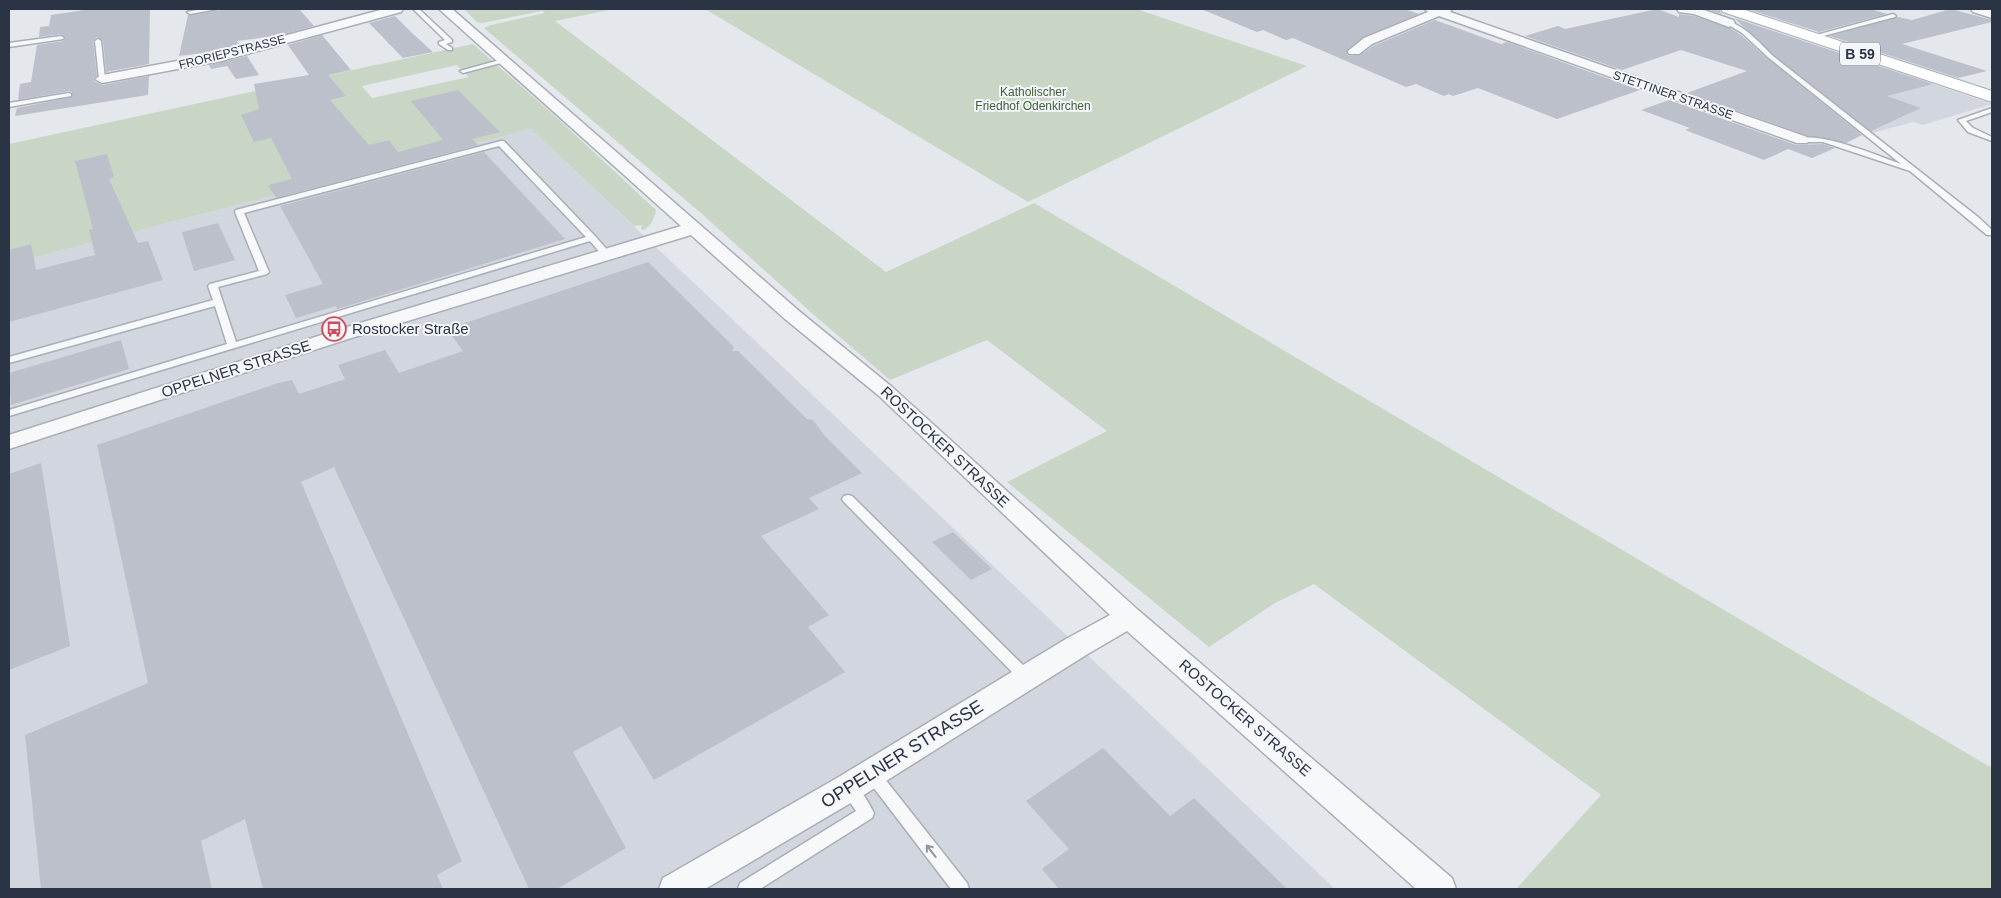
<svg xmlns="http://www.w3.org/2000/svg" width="2001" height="898" font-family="Helvetica,sans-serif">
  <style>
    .built { fill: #d2d6de }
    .green { fill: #c9d6c5; fill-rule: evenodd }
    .building { fill: #bbc0ca }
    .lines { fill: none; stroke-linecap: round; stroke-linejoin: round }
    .lane-casing { stroke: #a9aeb7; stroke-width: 3 }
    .street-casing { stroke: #a9aeb7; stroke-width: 3 }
    .primary-casing { stroke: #a3abb8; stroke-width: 2 }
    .lane { fill: #f7f8fa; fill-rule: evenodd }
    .street { fill: #f7f8fa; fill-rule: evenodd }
    .primary { fill: #fff; fill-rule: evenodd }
    .oneway { stroke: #9196a0 }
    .labels { text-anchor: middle; stroke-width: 4; stroke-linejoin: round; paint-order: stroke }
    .far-street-label { font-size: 12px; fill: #2b3445; stroke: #f4f6f9 }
    .far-park-label { font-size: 12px; fill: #3f6138; stroke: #f4f6f9 }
    .shield { fill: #f4f6f9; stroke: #676e7b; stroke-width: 1 }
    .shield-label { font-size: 14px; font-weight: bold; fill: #2b3445 }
    .poi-label { font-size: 15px; fill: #2b3445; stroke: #f4f6f9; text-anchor: start }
    .street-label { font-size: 15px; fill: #2b3445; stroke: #f4f6f9 }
    .near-street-label { font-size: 18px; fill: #2b3445; stroke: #f4f6f9 }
  </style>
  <rect width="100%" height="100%" fill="#e4e7ec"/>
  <g class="built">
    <path d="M1903 74 1992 104 1923 125 1913 122 1872 133 1824 96Z"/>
    <path d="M531 129 1335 889H9V264Z"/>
  </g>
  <g class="green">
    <path d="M464 9H614L555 21 886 272 1034 203 1992 768V889H1516L1601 795 1314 584 1275 603 1209 647 1007 482 1107 431 987 340 890 380 814 315 702 214 484 28 491 25 545 13 542 11 482 23 477 22Z"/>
    <path d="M705 9H1136L1307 66 1028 202Z"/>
    <path d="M473 44 556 117 656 210C654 219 652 225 644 230L641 229 642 225 634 226 531 129 9 264V144ZM457 65 469 77 372 98 362 86Z"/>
  </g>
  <g class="building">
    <path d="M91 9H150L149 64 106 72 103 41 97 37 93 41 97 76 93 78 94 81 102 85 149 76 148 95 15 116 17 108 72 97V92L69 91 18 100 20 84 31 82 37 45 63 41 66 38 61 34 39 37 40 27 49 26 51 15Z"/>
    <path d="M228 9H299L314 26 281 35 237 41 240 46 220 51 179 56 188 15Z"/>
    <path d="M1201 9H1405L1419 14 1363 37 1347 50 1348 56 1360 55 1373 46 1435 20 1501 44 1507 42 1640 90 1557 119 1478 88 1453 96 1449 94 1444 96 1416 84 1406 87 1293 38 1286 40 1263 30 1257 32Z"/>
    <path d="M1657 9 1679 17V14L1694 16 1730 28 1741 35 1768 59 1862 135 1846 143 1808 136 1687 93 1747 71 1681 50 1622 70 1525 36 1558 26 1565 29Z"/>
    <path d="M1706 9H1719L1722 14 1933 84 1887 96 1921 108 1871 131 1774 55 1734 18Z"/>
    <path d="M1747 9H1871L1887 14 1819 32Z"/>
    <path d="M1951 9 1992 20V22L1902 44 1987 71 1958 78 1830 36 1898 17 1912 20Z"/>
    <path d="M395 16 412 33 433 52 403 58 369 23Z"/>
    <path d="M322 35 351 70 328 75 346 96 330 100 369 145 389 140 398 152 443 140 411 101 458 90 500 132 472 139 478 145 276 198 268 185 292 179 271 138 254 142 241 115 259 109 254 84 309 75 288 45Z"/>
    <path d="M247 56 259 75 236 79 227 66 211 69 209 65Z"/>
    <path d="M1669 100 1796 145 1823 144 1835 148 1812 158 1788 149 1764 160 1685 130 1690 128 1641 110Z"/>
    <path d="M484 152 565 239 337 309 336 306 296 318 285 295 323 284 280 206Z"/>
    <path d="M107 154 114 177 109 179 138 243 148 241 163 280 9 322V250L31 244 36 270 95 255 89 230 93 229 75 161Z"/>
    <path d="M218 223 235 260 194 271 182 232Z"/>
    <path d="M648 262 734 347 732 351H738L807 419 813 420 824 435 862 473 809 498 819 509 761 536 829 615 808 627 845 672 654 780 621 726 573 752 626 848 557 889H529L334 467 301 482 462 861 437 875 443 889H263L245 819 201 841 212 889H41L25 735 148 683 97 445 275 384 292 380 299 394 345 379 338 365 385 350 399 373 463 351 447 329Z"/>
    <path d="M121 340 129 369 11 405 9 373Z"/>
    <path d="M41 463 70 646 9 670V474Z"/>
    <path d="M953 532 992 569 971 580 932 542Z"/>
    <path d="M1103 748 1170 816 1194 798 1287 889H1059L1042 869 1069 849 1026 801Z"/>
  </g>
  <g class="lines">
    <g class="lane-casing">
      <g id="lane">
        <path d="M202 9H217L190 14 187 12Z"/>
        <path d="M413 9H419L452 40V42L446 44 452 48V50H448L439 44V42L445 40Z"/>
        <path d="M1893 14 1896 16 1895 17 1812 39 1809 37Z"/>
        <path d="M1727 22C1741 22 1763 46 1773 56L1978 217 1992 230V235H1987L1910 171 1823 142H1799L1798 140C1815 129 1881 157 1901 164L1769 58 1742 33 1727 24Z"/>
        <path d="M61 36 64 38 63 39 9 47V43Z"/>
        <path d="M98 39 101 41 105 79 102 81 99 79 95 41Z"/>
        <path d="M503 59 506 61 505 62 463 73 460 71Z"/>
        <path d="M69 93 71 94V96L9 107V103Z"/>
        <path d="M1992 108V112L1966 121 1973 128 1992 137V141L1968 132 1958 120Z"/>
        <path d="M501 141H504L595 236 609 252V256H603L590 241 9 416V410L227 344 215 306 9 363V357L213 300 208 286 210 284 259 271 235 212 236 210ZM499 146 586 237 236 342 218 287 267 274 269 272 244 213Z"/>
        <path d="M848 495 852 496 1031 673 1033 677 1031 681 1026 683 1021 681 844 502 842 499 844 496Z"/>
        <path d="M872 767 877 769 967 883 969 889H951L867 779 864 774 867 769Z"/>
        <path d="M848 781C859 785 869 803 874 813L872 818 760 889H738L740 883 856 811 840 788 843 783Z"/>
      </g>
    </g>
    <g class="street-casing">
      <g id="street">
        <path d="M384 9H403L401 12 221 61 102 83 95 79 102 75 220 53Z"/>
        <path d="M439 9H452L799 311 892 387 1138 610 1452 878 1456 889H1416L1127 631 1086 655 859 798 705 889H659L663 878 837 778 1066 639 1110 615 878 395 785 319 691 235 348 339 9 449V435L334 331 681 226Z"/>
        <path d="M1425 9H1452L1450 12 1807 137 1809 140 1807 143H1797L1439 16 1372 44 1359 54H1349L1348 51 1364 38 1428 12Z"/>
        <path d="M1677 9H1701L1733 20 1735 23 1729 27 1694 14 1679 12Z"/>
        <path d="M1971 9 1992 10V18L1973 12Z"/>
      </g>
    </g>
    <g class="primary-casing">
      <path id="primary" d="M1721 9H1742L1992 91V102L1723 12Z"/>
    </g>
    <use href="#lane" class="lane"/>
    <use href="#street" class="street"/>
    <use href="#primary" class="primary"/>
  </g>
  <defs><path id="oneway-shaft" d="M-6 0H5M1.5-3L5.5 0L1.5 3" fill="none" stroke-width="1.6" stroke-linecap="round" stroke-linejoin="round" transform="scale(1.25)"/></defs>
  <use class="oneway" href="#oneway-shaft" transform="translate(931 851) rotate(-128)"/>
  <defs>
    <g id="bus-ring" transform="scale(1.25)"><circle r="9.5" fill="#f4f6f9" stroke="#d1495b" stroke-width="1.5"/><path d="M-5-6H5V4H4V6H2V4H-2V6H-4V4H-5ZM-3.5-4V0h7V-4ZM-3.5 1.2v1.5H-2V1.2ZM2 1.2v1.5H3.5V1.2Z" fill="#d1495b"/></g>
  </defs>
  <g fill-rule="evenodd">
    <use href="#bus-ring" x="334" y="329"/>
  </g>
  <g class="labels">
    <g class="far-street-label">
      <text transform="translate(232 52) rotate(-14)" y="4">FRORIEPSTRASSE</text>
      <text transform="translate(1673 95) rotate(19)" y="4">STETTINER STRASSE</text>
    </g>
    <g class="far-park-label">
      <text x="1033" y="96">Katholischer<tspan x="1033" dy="14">Friedhof Odenkirchen</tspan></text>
    </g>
    <rect class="shield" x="1840" y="42.5" width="40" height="23" rx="4"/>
    <g class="shield-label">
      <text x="1860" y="59">B 59</text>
    </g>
    <g class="poi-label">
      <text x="352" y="334">Rostocker Straße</text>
    </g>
    <g class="street-label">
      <text transform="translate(236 369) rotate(-18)" y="5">OPPELNER STRASSE</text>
      <text transform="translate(945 447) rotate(43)" y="5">ROSTOCKER STRASSE</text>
      <text transform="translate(1245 718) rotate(41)" y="5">ROSTOCKER STRASSE</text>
    </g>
    <g class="near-street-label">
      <text transform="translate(902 754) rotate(-32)" y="6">OPPELNER STRASSE</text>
    </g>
  </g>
  <rect width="2001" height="898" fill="none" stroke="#2b3445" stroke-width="20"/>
</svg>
